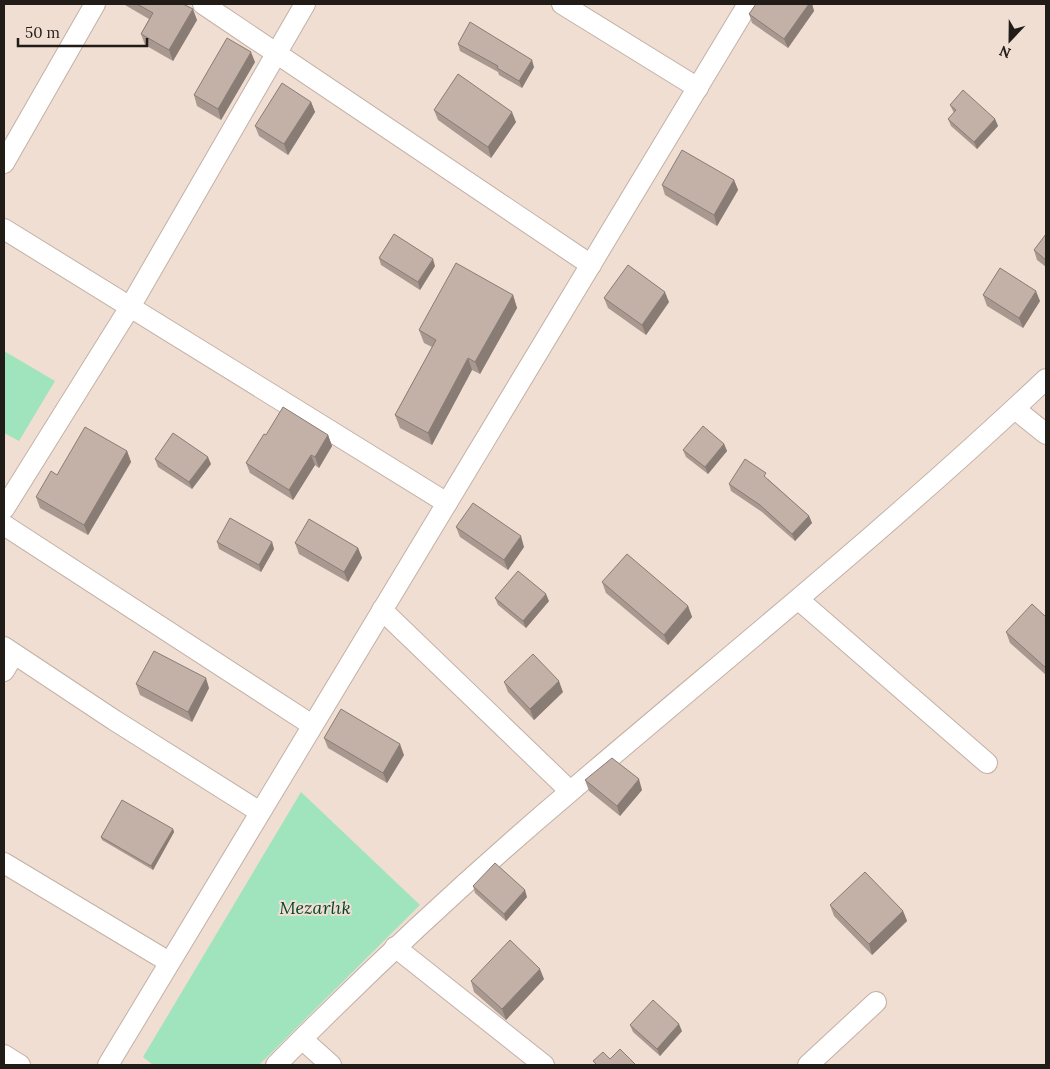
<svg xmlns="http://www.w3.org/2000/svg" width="1050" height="1069" font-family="Lora,serif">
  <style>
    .green { fill: #a0e4be }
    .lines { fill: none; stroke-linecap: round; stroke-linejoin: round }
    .minor-casing { stroke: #c2b1a5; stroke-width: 22 }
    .minor { stroke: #fff; stroke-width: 20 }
    .wall { fill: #a89890 }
    .shaded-wall { fill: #887c75 }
    .building { fill: #c3b1a7; stroke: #887c75 }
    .labels { text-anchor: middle; stroke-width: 4; stroke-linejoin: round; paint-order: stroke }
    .park-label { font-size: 18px; font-style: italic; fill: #00472b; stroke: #f0ded2 }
  </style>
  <rect width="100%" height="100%" fill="#f0ded2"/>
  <g class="green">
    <path d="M4 351 55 381 19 441 4 433Z"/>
    <path d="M301 792 420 905 259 1065H153L143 1057Z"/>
  </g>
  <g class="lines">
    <g class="minor-casing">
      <g id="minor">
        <path d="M203 4 591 265"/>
        <path d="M562 4 698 88"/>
        <path d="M4 163 95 4"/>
        <path d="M4 229 447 503"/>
        <path d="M1015 409 1046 434"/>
        <path d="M4 509 130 307 305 4"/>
        <path d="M4 525 312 725"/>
        <path d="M799 600 987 763"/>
        <path d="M382 610 570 791"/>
        <path d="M4 647 114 720 260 812"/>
        <path d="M4 671 14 654"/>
        <path d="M4 863 169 962"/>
        <path d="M395 947 544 1065"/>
        <path d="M302 1039 331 1065"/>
        <path d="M4 1055 20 1065"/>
        <path d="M108 1065 748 4"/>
        <path d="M276 1065C371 969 469 877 572 790 731 654 894 523 1046 379"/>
        <path d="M808 1065 876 1002"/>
      </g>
    </g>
    <use href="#minor" class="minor"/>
  </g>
  <g class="wall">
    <path d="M124 4H183L197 20 173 61 145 45 141 34 149 19 125 5Z"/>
    <path d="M812 4 814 11 788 48 752 23 749 14Z"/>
    <path d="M458 44 534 67 522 88 499 75 498 72 460 51Z"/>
    <path d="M255 62 221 120 197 106 194 95Z"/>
    <path d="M311 102 315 112 288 155 259 136 255 126Z"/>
    <path d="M950 105 995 119 998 126 977 149 951 126 948 119 954 113Z"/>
    <path d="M434 110 516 122 491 158 438 120Z"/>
    <path d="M734 180 738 190 717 226 665 195 662 185Z"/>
    <path d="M1046 234V267L1037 260 1034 250Z"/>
    <path d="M379 258 435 266 420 290 381 265Z"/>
    <path d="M513 295 517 308 480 374 472 370 432 445 400 428 395 415 432 347 424 343 419 330Z"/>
    <path d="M983 295 1040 301 1023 328 987 306Z"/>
    <path d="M604 298 669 302 646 335 608 308Z"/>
    <path d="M266 435H328L332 446 319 468 315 465 293 500 250 473 246 463Z"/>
    <path d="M724 444 727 451 708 474 686 457 683 450Z"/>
    <path d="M127 451 131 462 88 535 40 508 36 497 57 475Z"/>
    <path d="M155 459 211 464 192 489 158 467Z"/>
    <path d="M768 479 809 516 812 523 795 541 762 512 731 491 729 484Z"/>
    <path d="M456 527 524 547 508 570 460 537Z"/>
    <path d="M217 542H272L274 549 261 572 219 549Z"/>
    <path d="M295 543 358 548 362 558 348 582 299 554Z"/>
    <path d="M602 582 688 606 692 617 668 645 606 593Z"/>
    <path d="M495 598 549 601 526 628 498 605Z"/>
    <path d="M1046 617V675L1010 643 1006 632Z"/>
    <path d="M504 682 563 692 534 720 508 692Z"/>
    <path d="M136 684 209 688 192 722 140 695Z"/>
    <path d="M324 738 404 755 387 783 328 748Z"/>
    <path d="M585 780 642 790 620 816 589 791Z"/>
    <path d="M173 829 174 832 153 870 102 840 101 837Z"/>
    <path d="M473 886 527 897 506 921 475 893Z"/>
    <path d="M830 905 903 911 907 921 872 955 834 916Z"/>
    <path d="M544 979 506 1020 474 992 471 981Z"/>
    <path d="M630 1025 682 1031 660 1056 633 1032Z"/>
  </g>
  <g class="shaded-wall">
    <path d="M808 4H812L814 11 788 48 784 39Z"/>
    <path d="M193 9 197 20 173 61 169 50Z"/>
    <path d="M251 52 255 62 221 120 218 109Z"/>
    <path d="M532 60 534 67 522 88 519 81Z"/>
    <path d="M311 102 315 112 288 155 284 144Z"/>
    <path d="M512 112 516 122 491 158 488 147Z"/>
    <path d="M995 119 998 126 977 149 974 142Z"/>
    <path d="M734 180 738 190 717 226 714 215Z"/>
    <path d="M433 259 435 266 420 290 418 282Z"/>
    <path d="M1036 291 1040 301 1023 328 1019 318Z"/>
    <path d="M665 292 669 302 646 335 642 325Z"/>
    <path d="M513 295 517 308 480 374 475 362Z"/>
    <path d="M468 358 472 370 432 445 428 433Z"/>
    <path d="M328 435 332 446 319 468 315 457Z"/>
    <path d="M724 444 727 451 708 474 705 467Z"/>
    <path d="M127 451 131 462 88 535 84 525Z"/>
    <path d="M311 455 315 465 293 500 289 490Z"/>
    <path d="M208 457 211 464 192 489 189 482Z"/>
    <path d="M809 516 812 523 795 541 792 534Z"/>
    <path d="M521 536 524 547 508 570 504 560Z"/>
    <path d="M272 542 274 549 261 572 259 565Z"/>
    <path d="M358 548 362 558 348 582 344 572Z"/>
    <path d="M546 594 549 601 526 628 523 621Z"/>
    <path d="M688 606 692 617 668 645 664 635Z"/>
    <path d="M206 678 209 688 192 722 188 712Z"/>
    <path d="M559 681 563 692 534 720 530 709Z"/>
    <path d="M400 744 404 755 387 783 383 773Z"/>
    <path d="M639 779 642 790 620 816 617 806Z"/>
    <path d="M173 829 174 832 153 870 151 866Z"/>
    <path d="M525 890 527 897 506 921 504 914Z"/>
    <path d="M903 911 907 921 872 955 869 944Z"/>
    <path d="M540 969 544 979 506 1020 502 1009Z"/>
    <path d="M679 1024 682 1031 660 1056 657 1049Z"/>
  </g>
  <g class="building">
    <path d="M137 4H183L193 9 169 50 141 34 153 13Z"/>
    <path d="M756 4H809L784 39 749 14Z"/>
    <path d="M470 22 532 60 519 81 497 68 498 66 458 44Z"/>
    <path d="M227 38 251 52 218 109 194 95Z"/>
    <path d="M458 74 512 112 488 147 434 110Z"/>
    <path d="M282 83 311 102 284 144 255 126Z"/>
    <path d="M963 90 995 119 974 142 948 119 956 110 950 105Z"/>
    <path d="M682 150 734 180 714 215 662 185Z"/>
    <path d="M394 234 433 259 418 282 379 258Z"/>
    <path d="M1046 234V260L1034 250Z"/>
    <path d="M456 263 513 295 475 362 468 358 428 433 395 415 436 340 419 330Z"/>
    <path d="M628 265 665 292 642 325 604 298Z"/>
    <path d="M1000 268 1036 291 1019 318 983 295Z"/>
    <path d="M283 407 328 435 315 457 311 455 289 490 246 463 264 434 266 435Z"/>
    <path d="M703 426 724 444 705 467 683 450Z"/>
    <path d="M85 427 127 451 84 525 36 497 51 471 57 475Z"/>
    <path d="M173 433 208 457 189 482 155 459Z"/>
    <path d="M745 459 766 473 764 476 809 516 792 534 760 505 729 484Z"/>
    <path d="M473 503 521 536 504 560 456 527Z"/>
    <path d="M230 518 272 542 259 565 217 542Z"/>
    <path d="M309 519 358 548 344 572 295 543Z"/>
    <path d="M627 554 688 606 664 635 602 582Z"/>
    <path d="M518 571 546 594 523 621 495 598Z"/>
    <path d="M1032 604 1046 617V668L1006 632Z"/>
    <path d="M154 651 206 678 188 712 136 684Z"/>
    <path d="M533 654 559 681 530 709 504 682Z"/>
    <path d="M341 709 400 744 383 773 324 738Z"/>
    <path d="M612 758 639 779 617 806 585 780Z"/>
    <path d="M122 800 173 829 151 866 101 837Z"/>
    <path d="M495 863 525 890 504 914 473 886Z"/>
    <path d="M865 872 903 911 869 944 830 905Z"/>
    <path d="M510 940 540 969 502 1009 471 981Z"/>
    <path d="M653 1000 679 1024 657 1049 630 1025Z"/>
    <path d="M620 1049 636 1065H597L593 1061 603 1052 610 1059Z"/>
  </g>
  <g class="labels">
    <g class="park-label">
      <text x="315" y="914">Mezarlık</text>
    </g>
  </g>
  <rect width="1050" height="1069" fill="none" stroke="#221c18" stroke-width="10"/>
  <g transform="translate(1010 40) rotate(202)" stroke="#f0ded2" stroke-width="4" paint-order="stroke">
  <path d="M0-4L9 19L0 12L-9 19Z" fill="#221c18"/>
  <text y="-8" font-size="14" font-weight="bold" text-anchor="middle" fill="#221c18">N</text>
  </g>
  <path d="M18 38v8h129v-8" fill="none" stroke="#221c18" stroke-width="2.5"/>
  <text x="25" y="38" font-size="15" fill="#221c18" stroke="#f0ded2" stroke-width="4" paint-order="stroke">50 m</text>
</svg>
